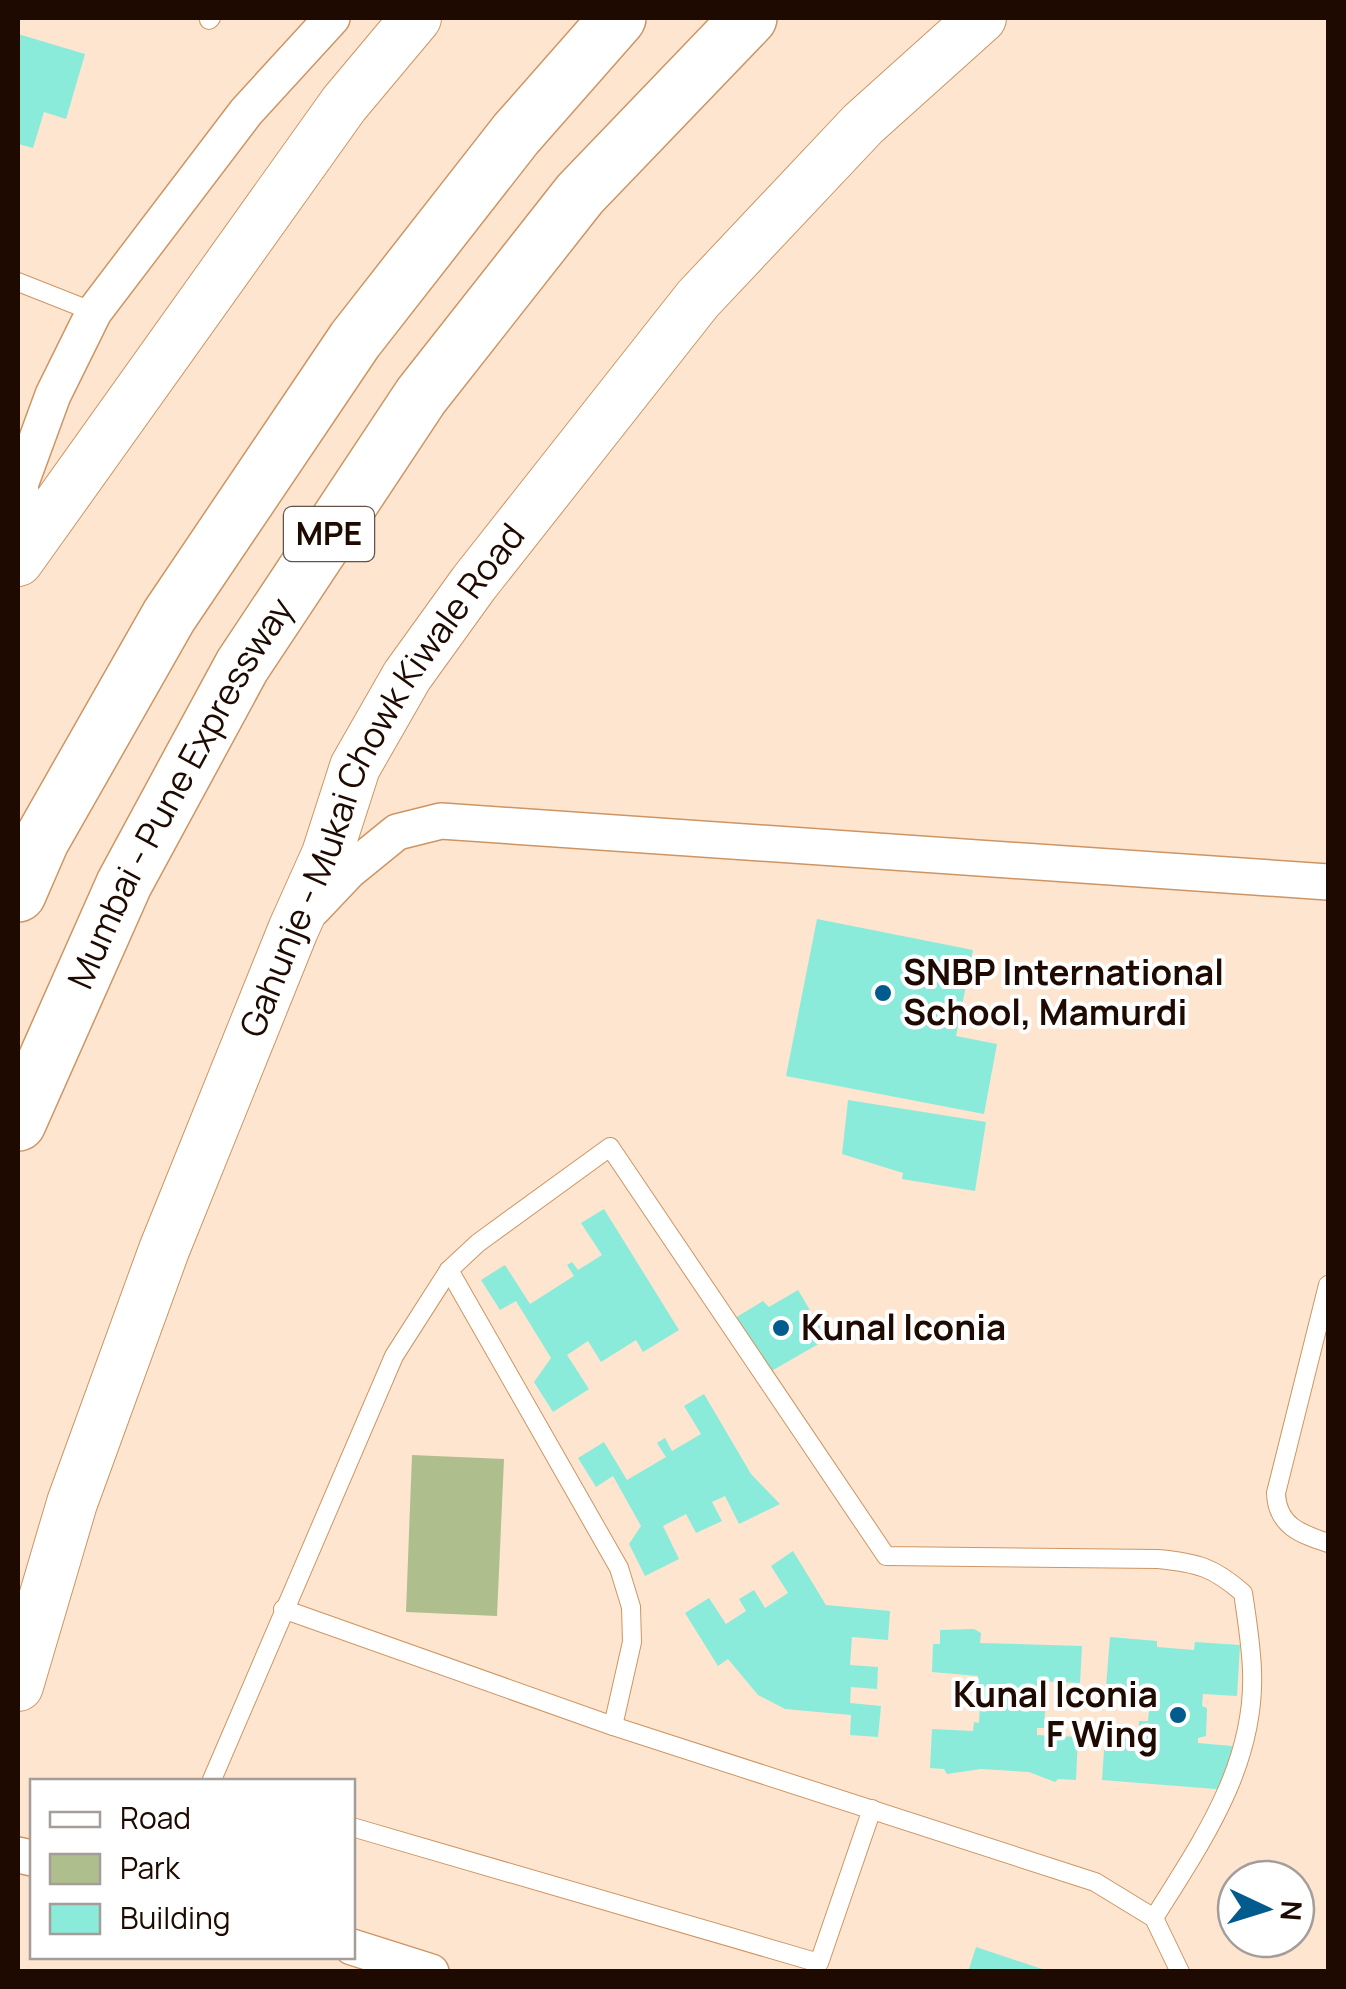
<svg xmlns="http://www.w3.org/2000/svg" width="1346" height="1989" font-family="Manrope,sans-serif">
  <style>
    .green { fill: #aebe8d }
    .building { fill: #8aebdb }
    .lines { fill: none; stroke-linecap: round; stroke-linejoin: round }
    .lane-casing { stroke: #ce9562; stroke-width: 20 }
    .street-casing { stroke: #ce9562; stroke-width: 38 }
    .secondary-casing { stroke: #ce9562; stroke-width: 52 }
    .highway-casing { stroke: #ce9562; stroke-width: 58 }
    .lane { stroke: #fff; stroke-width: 18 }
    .street { stroke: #fff; stroke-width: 35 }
    .secondary { stroke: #fff; stroke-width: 50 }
    .highway { stroke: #fff; stroke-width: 55 }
    .poi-dot { fill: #015c8d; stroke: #fff; stroke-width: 4 }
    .labels { text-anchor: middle; stroke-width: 8; stroke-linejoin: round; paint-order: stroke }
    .shield { fill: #fff; stroke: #62544c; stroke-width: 2.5 }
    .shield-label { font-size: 32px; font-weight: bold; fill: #1e0a00 }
    .street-label { font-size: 35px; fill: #1e0a00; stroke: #fff }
    .poi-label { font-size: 35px; font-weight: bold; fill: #1e0a00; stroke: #fff; text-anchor: start }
  </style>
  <rect width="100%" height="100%" fill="#fde5d0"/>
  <path class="green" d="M412 1455 504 1459 497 1616 406 1612Z"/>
  <g class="building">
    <path d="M18 34 85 54 66 119 44 112 33 148 18 144Z"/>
    <path d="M817 919 973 950 956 1036 997 1044 984 1114 786 1076Z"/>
    <path d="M848 1100 986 1122 975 1191 902 1179 903 1173 842 1154Z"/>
    <path d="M604 1209 679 1330 643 1352 636 1340 601 1362 588 1341 567 1355 589 1389 553 1412 534 1382 551 1358 516 1301 500 1310 481 1280 505 1265 530 1304 574 1276 567 1265 572 1262 578 1270 602 1255 581 1223Z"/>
    <path d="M798 1290 827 1339 768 1373 735 1318 763 1301 769 1307Z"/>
    <path d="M704 1394 751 1474 780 1504 739 1524 725 1496 712 1502 722 1521 696 1533 686 1514 663 1526 679 1559 645 1576 629 1544 641 1526 613 1476 596 1487 578 1458 604 1442 627 1480 666 1457 657 1443 665 1438 672 1451 701 1434 684 1406Z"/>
    <path d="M793 1551 826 1605 890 1611 888 1640 852 1637 850 1665 878 1667 877 1689 851 1687 850 1703 881 1706 878 1737 850 1735 851 1715 785 1709 758 1695 728 1659 718 1666 685 1613 709 1598 726 1624 746 1611 739 1599 754 1590 765 1608 788 1593 771 1566Z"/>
    <path d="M974 1629 981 1633 980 1643 1082 1646 1080 1683 1037 1681V1693L1046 1694 1044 1728H1037V1735L1078 1737 1076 1780 1058 1779 1055 1782 1029 1772 981 1769 947 1774 944 1769 930 1768 932 1729 973 1731 974 1722 979 1723 981 1690H978V1676L932 1672 933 1644H940V1630Z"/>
    <path d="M1110 1637 1157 1641V1647L1194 1650 1195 1642 1240 1645 1237 1696 1203 1694 1202 1706 1207 1708 1206 1736 1198 1738V1743L1232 1746 1228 1790 1102 1780 1105 1736 1138 1738 1139 1721H1148L1150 1701 1135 1700 1136 1689 1106 1687Z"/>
    <path d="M976 1947 1048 1971V1972H968Z"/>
  </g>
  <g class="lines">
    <g class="lane-casing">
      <g id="lane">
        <path d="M209 20 211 18"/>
        <path d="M18 282 94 312"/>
        <path d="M449 1270 619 1568 631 1607 632 1642 613 1726"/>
        <path d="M1328 1285 1276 1493C1277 1526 1301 1534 1328 1543"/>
        <path d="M283 1609 613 1726 1095 1882 1154 1918 1180 1972"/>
        <path d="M211 1782 394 1356 449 1270 478 1243 610 1147 886 1556 1158 1559C1198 1563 1213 1567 1243 1593 1247 1619 1251 1644 1252 1670 1256 1765 1202 1841 1154 1918"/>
        <path d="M352 1827 819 1963 872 1809"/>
      </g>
    </g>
    <g class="street-casing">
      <g id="street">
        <path d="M28 546 20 485 53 395 94 312 246 112 332 18"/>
        <path d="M313 909 349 871 397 832 441 821 1328 882"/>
        <path d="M18 1855 32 1858"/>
        <path d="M352 1947 431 1972"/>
      </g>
    </g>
    <g class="secondary-casing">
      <g id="secondary">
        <path d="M18 561 344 104 416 18"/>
        <path id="s1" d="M18 1686 72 1503 164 1250 293 930 327 854 355 767 407 676 474 583 698 299 863 124 981 18"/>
      </g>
    </g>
    <g class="highway-casing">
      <g id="highway">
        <path d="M18 894 41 841 169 616 355 340 516 134 618 18"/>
        <path id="s2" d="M18 1123 124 884 242 666 421 396 580 194 749 18"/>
      </g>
    </g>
    <use href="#lane" class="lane"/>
    <use href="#street" class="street"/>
    <use href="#secondary" class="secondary"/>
    <use href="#highway" class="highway"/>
  </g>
  <g class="poi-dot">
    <circle cx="883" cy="993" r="10"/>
    <circle cx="781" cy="1328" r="10"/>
    <circle cx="1178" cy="1715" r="10"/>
  </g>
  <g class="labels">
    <rect class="shield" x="284" y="507" width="90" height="54" rx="8"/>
    <g class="shield-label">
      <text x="329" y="545">MPE</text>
    </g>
    <g class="street-label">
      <text dy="12" stroke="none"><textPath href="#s1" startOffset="980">Gahunje - Mukai Chowk Kiwale Road</textPath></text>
      <text dy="12" stroke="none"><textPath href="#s2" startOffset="368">Mumbai - Pune Expressway</textPath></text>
    </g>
    <g class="poi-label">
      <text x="903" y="985">SNBP International<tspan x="903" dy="40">School, Mamurdi</tspan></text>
      <text x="801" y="1340">Kunal Iconia</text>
      <text x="1158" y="1707" text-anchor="end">Kunal Iconia<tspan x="1158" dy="40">F Wing</tspan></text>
    </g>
  </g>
  <rect width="1346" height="1989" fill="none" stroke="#1e0a00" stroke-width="40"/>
  <rect x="30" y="1779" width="325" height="180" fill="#ffffff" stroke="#a59d99" stroke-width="2.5"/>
  <rect x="50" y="1812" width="50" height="15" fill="#ffffff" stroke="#a59d99" stroke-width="2.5"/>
  <text x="120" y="1829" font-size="30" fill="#1e0a00">Road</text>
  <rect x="50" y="1854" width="50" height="30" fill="#aebe8d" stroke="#a59d99" stroke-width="2.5"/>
  <text x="120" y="1879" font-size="30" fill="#1e0a00">Park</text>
  <rect x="50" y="1904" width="50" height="30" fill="#8aebdb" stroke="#a59d99" stroke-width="2.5"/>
  <text x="120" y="1929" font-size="30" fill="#1e0a00">Building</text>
  <g transform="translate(1266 1909) rotate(94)"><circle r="48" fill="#ffffff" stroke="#a59d99" stroke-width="2.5"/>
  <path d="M0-8L18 38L0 25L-18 38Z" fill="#015c8d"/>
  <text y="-15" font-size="28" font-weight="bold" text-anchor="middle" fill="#1e0a00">N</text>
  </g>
</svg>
